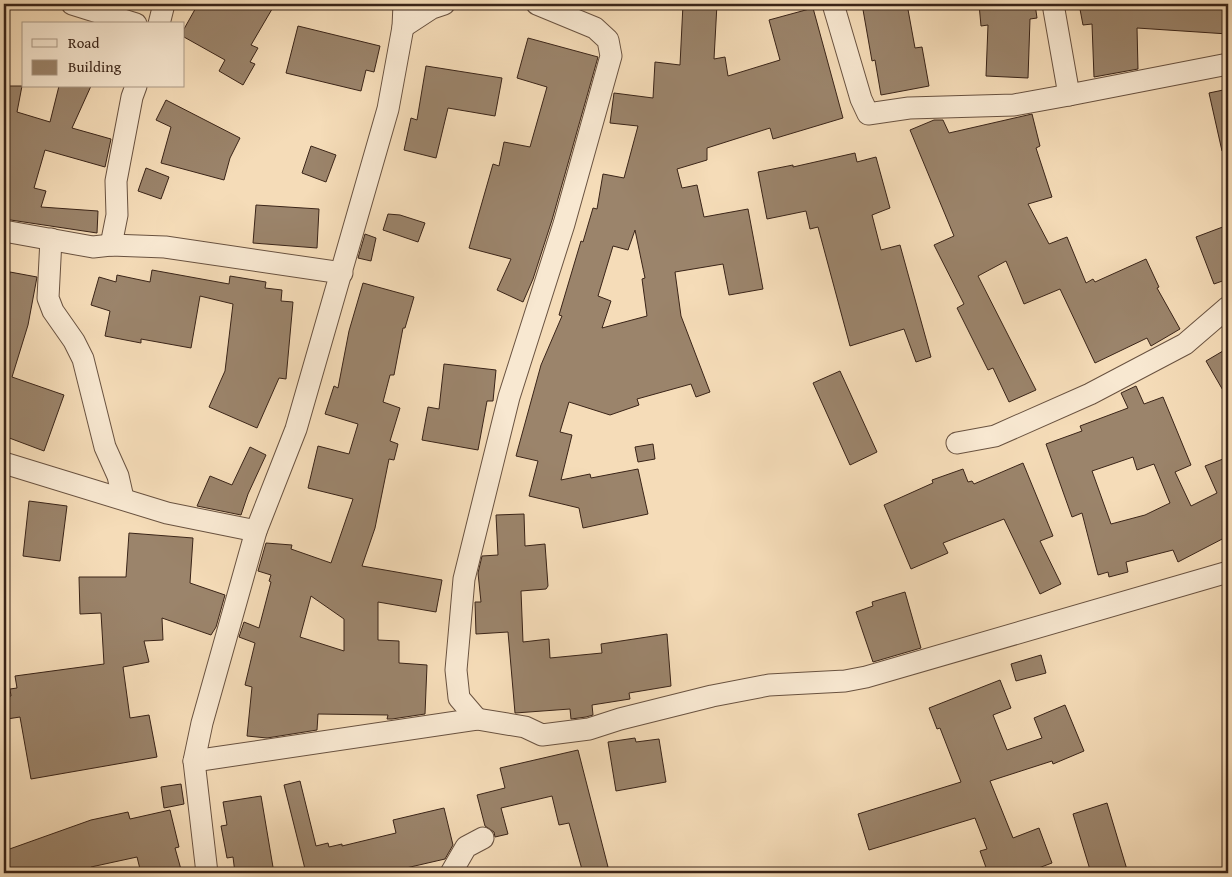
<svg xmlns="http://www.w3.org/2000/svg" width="1232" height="877" font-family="'Gentium Book Plus',serif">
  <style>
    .building { fill: #9b846b; stroke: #3a2418; fill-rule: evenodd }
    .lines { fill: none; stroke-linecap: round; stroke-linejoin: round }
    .minor-casing { stroke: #695240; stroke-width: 23 }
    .minor { stroke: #f8e8d1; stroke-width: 21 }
  </style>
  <rect width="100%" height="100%" fill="#f5dcb8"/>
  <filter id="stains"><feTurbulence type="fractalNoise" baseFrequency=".004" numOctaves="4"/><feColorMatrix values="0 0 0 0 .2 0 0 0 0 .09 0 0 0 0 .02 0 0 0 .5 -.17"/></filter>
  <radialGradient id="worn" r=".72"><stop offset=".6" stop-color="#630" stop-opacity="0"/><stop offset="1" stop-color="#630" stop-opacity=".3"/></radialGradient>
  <g class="building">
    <path d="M198 4H275L251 45 258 48 250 62 255 64 243 85 219 71 225 60 184 37V29Z"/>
    <path d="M683 4H717L714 59 725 57 728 76 780 60 769 20 813 8 843 118 773 139 770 128 707 148V160L677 169 682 188 697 185 704 217 748 209 763 289 729 295 723 264 675 272 681 316 710 392 696 397 691 384 637 399 639 405 610 415 569 402 560 432 572 435 561 480 590 474 591 478 638 469 648 514 583 528 579 508 529 496 538 461 516 456 541 365 562 316 559 315 581 241 583 242 593 208 597 209 603 174 624 178 638 126 610 123 614 93 653 98 655 62 680 65ZM635 230 645 278 642 279 647 316 602 328 611 301 598 296 613 246 628 250Z"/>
    <path d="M862 4H907L915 48 922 47 929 86 881 95 875 60 872 61Z"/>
    <path d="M979 4H1035L1037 18 1030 19 1028 78 986 76 988 25 981 26Z"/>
    <path d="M1079 4H1228V34L1137 28 1138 69 1094 77 1092 24 1083 25Z"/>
    <path d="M298 26 380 46 374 72 366 70 361 91 286 73Z"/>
    <path d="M528 38 598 57 552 220 533 279 523 302 497 290 511 259 469 248 493 164 499 166 504 142 530 147 547 87 517 78Z"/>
    <path d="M426 66 502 78 495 116 448 108 436 158 404 150 411 118 417 120Z"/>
    <path d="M4 86H22L17 112 50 122 59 86H91L72 128 111 139 105 167 45 150 34 188 46 191 41 207 98 211 97 233 4 219Z"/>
    <path d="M1228 89V151H1222L1209 93Z"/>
    <path d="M166 100 240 138 230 158 224 180 161 163 171 127 156 120Z"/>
    <path d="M1032 114 1040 146 1036 148 1052 197 1028 204 1049 244 1067 237 1086 283 1093 279 1095 282 1146 259 1159 287 1157 288 1180 329 1151 346 1147 338 1095 363 1060 289 1024 304 1006 261 978 276 1036 390 1009 402 993 368 988 370 957 308 964 304 934 245 954 236 910 130 934 120H943L949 133Z"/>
    <path d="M311 146 336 155 326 182 302 173Z"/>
    <path d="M855 153 857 162 876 157 890 208 872 215 881 250 900 245 931 357 916 362 904 329 850 346 818 227 810 229 806 211 767 219 758 172 793 165V167Z"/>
    <path d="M146 168 169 177 161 199 138 191Z"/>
    <path d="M256 205 319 209 317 248 253 243Z"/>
    <path d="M388 214 400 215 425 223 418 242 383 230Z"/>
    <path d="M1228 225V279L1214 284 1196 237Z"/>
    <path d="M365 234 376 238 371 261 358 258Z"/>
    <path d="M152 270 229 284 230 276 266 282 265 288 282 290 281 301 293 302 286 379 279 378 257 428 209 407 225 371 233 304 200 296 191 348 141 339V343L105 336 110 311 91 305 99 277 116 282 117 275 150 282Z"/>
    <path d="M10 272 37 277 28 325 12 377 64 395 44 451 4 436V310Z"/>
    <path d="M363 283 414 297 405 328H403L394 375H390L383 402 400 408 390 441 398 444 394 460 389 459 375 528 362 566 442 580 436 612 378 602V640L399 641V663L427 665 425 714 392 719H387L388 715 318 714 317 730 267 738 247 736 252 687 245 685 255 643 239 637 244 622 259 628 271 582 269 581 271 575 258 571 266 543 292 545 291 549 331 563 353 499 308 488 318 446 349 454 358 424 325 414 334 386 338 388 349 331ZM311 596 344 619V651L300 637Z"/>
    <path d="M1228 348V399L1206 361Z"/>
    <path d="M444 364 496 370 493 401H487L478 450 422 440 428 407 439 409Z"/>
    <path d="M840 371 877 452 850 465 813 383Z"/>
    <path d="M1136 386 1144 404 1163 397 1191 465 1175 472 1191 506 1217 493 1205 466 1223 459 1228 470V536L1178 562 1173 550 1126 562 1128 572 1109 577 1108 572 1098 575 1082 513 1072 517 1046 444 1082 431 1080 426 1128 408 1121 393ZM1133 457 1137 470 1154 464 1170 503 1145 515 1111 524 1092 471Z"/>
    <path d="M653 444 655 459 638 462 635 447Z"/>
    <path d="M250 447 266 455 248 494 241 515 197 506 210 476 232 485Z"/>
    <path d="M1023 463 1053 536 1040 541 1061 584 1040 594 1004 519 943 543 948 553 911 569 884 505 933 483 932 480 963 469 968 482 972 481 974 484Z"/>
    <path d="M29 501 67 506 60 561 23 556Z"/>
    <path d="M524 514 525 546 545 544 548 586 546 589 521 591 523 642 549 639 550 658 602 653 601 644 667 634 671 686 629 693 630 699 592 705 593 715 586 717 571 719 570 709 515 713 508 632 476 634 475 602H481L478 573 482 556 498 555 496 515Z"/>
    <path d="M129 533 193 538 190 583 225 595 216 627 211 635 162 618 163 640 144 641 149 662 123 667 130 718 149 715 157 757 31 779 20 717 7 719 4 697 11 696 10 689 17 688 15 676 104 664 101 613 80 614 79 577H126Z"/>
    <path d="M905 592 921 648 873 662 856 612 873 606 872 602Z"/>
    <path d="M1041 655 1046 673 1016 681 1011 664Z"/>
    <path d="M1000 680 1011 708 993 715 1007 750 1042 738 1034 718 1065 705 1084 751 1053 764 1052 761 990 781 1013 838 1039 828 1052 863 1025 873H988L980 851 987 849 975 818 869 850 858 814 961 782 940 728 937 729 929 708Z"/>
    <path d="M635 738 636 742 659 739 666 782 616 791 608 742Z"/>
    <path d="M578 750 608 867 586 873H583L569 823 559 825 552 796 501 808 508 834 495 837 494 832 485 826 477 795 505 788 500 768Z"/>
    <path d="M300 781 316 846 328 843 329 847 342 844V846L396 833 393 820 444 808 453 845 445 859 406 868 407 873H306L284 785Z"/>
    <path d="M181 784 184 804 164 808 161 787Z"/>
    <path d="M261 796 274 873H235L233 857 227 858 221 826 227 825 223 802Z"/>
    <path d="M1107 803 1128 873H1091L1073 814Z"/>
    <path d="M170 810 179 847 175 848 182 873H141L137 857 91 867 93 873H12L4 851 91 820 128 812 130 819Z"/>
  </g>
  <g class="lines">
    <g class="minor-casing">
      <g id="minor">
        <path d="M72 4 136 24"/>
        <path d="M833 4 861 99 868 114 909 108 1014 105 1069 95"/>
        <path d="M1053 4 1069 95 1228 64"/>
        <path d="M159 24 164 4"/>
        <path d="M403 27 432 8 444 4"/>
        <path d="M4 231 93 247 111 245 165 247 342 273"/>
        <path d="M51 239 48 298 53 311 74 341 83 359 105 447 118 476 123 498"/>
        <path d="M111 245 117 215 116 181 132 97 136 86"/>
        <path d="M957 443 995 436 1090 394 1185 344 1228 307"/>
        <path d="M4 463 167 513 256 531"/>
        <path d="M477 719 459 698 456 670 464 579 509 397 564 224 611 56 608 40 595 28 537 4"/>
        <path d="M194 761 477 719 525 727 542 735 589 729 620 719 712 696 769 685 845 681 866 677 1228 572"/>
        <path d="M207 873 194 761 202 723 256 531 296 429 388 109 403 27 404 4"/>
        <path d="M451 873 466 847 483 838"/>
      </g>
    </g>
    <use href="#minor" class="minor"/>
  </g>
  <rect width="1232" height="877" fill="none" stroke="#f5dcb8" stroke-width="20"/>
  <rect x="5" y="5" width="1222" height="867" fill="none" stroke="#3a2418" stroke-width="2.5"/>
  <rect x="10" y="10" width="1212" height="857" fill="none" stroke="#3a2418"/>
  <rect x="22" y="22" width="162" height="65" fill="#f8e8d1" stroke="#ac9a87"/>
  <rect x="32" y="39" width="25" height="8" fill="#f8e8d1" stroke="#ac9a87"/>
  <text x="68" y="48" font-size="15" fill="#3a2418">Road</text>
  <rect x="32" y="60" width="25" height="15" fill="#9b846b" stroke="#ac9a87"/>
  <text x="68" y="72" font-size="15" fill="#3a2418">Building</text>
  <rect width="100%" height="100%" filter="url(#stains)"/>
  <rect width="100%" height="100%" fill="url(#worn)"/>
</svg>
